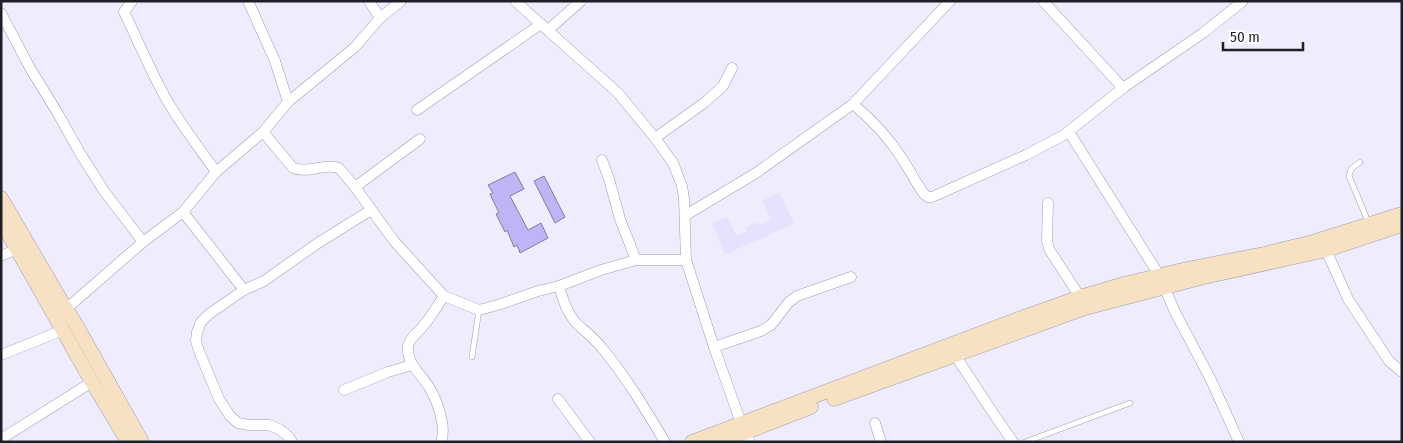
<svg xmlns="http://www.w3.org/2000/svg" width="1403" height="443" font-family="'Fira Sans Condensed',sans-serif">
  <style>
    .built { fill: #e5e2fe }
    .building { fill: #beb5f6; stroke: #817f96 }
    .lines { fill: none; stroke-linecap: round; stroke-linejoin: round }
    .lane-casing { stroke: #9f9cb5; stroke-width: 6 }
    .street-casing { stroke: #9f9cb5; stroke-width: 11 }
    .secondary-casing { stroke: #9f9cb5; stroke-width: 15 }
    .lane { stroke: #fff; stroke-width: 5 }
    .street { stroke: #fff; stroke-width: 10 }
    .secondary { stroke: #f6e2c3; stroke-width: 14 }
  </style>
  <rect width="100%" height="100%" fill="#efedfd"/>
  <path class="built" d="M779 192 794 223 753 243 752 242 725 255 712 223 728 217 736 236 747 231 746 227 758 222 760 225 771 220 762 201Z"/>
  <g class="building">
    <path d="M515 172 524 189 510 196 528 230 541 223 548 238 520 253 517 245 514 247 507 230 505 232 496 214 499 213 490 194 493 193 488 185Z"/>
    <path d="M544 176 565 217 555 223 534 181Z"/>
  </g>
  <g class="lines">
    <g class="lane-casing">
      <g id="lane">
        <path d="M1360 162 1351 169 1349 176 1369 224"/>
        <path d="M472 357 479 310"/>
        <path d="M1025 442 1130 403"/>
      </g>
    </g>
    <g class="street-casing">
      <g id="street">
        <path d="M132 1 124 12C139 42 151 73 168 102 182 126 200 149 216 172"/>
        <path d="M248 1 275 61 288 102"/>
        <path d="M369 1 380 18"/>
        <path d="M515 1 618 93 655 138 673 163 682 186 684 198 686 260 714 347 741 423 750 442"/>
        <path d="M1043 1 1123 88"/>
        <path d="M1 13 30 68 57 112 80 153 104 191 143 242"/>
        <path d="M548 30 581 1"/>
        <path d="M853 104C872 120 890 139 903 160 910 171 916 183 924 194L928 197H932L1026 155 1064 135 1123 88 1203 33 1243 1"/>
        <path d="M417 110 541 24"/>
        <path d="M263 132 293 168C309 174 323 163 339 168L355 187 394 241 444 296 479 310 501 304 538 291 559 286 601 270 636 260H686"/>
        <path d="M1069 132 1159 275 1175 312 1211 380 1239 442"/>
        <path d="M655 138 704 103 723 86 732 68"/>
        <path d="M602 160 609 179 620 219 636 260"/>
        <path d="M355 187 420 139"/>
        <path d="M1048 203 1047 241 1049 249 1080 297"/>
        <path d="M183 212 244 290"/>
        <path d="M686 215 756 173 853 104 950 1"/>
        <path d="M1326 250 1348 299 1389 361 1402 372"/>
        <path d="M1 256 17 249"/>
        <path d="M559 286C563 300 567 313 577 324 586 332 595 339 602 348 626 377 646 410 665 442"/>
        <path d="M66 309 143 242 183 212 216 172 263 132 288 102 355 47 380 18 401 1"/>
        <path d="M714 347 761 331 771 325 789 302 797 296 851 277"/>
        <path d="M1 355 63 330"/>
        <path d="M955 355 989 407 1013 442"/>
        <path d="M344 390 388 372 412 365"/>
        <path d="M558 399 590 442"/>
        <path d="M875 423 881 442"/>
        <path d="M1 439 92 382"/>
        <path d="M292 442 289 437 279 429 269 425H249L238 423 230 416 219 399 199 351 196 341 197 332 201 322 209 314 244 290 264 281 318 243 371 210"/>
        <path d="M441 442C447 427 437 400 429 387 421 374 406 363 408 346 410 337 419 332 424 325 431 317 437 306 444 296"/>
      </g>
    </g>
    <g class="secondary-casing">
      <g id="secondary">
        <path d="M1 198 66 309 75 323 142 442"/>
        <path d="M1 221 92 382 128 442"/>
        <path d="M834 399 1085 308 1204 277 1326 250 1402 225"/>
        <path d="M692 442 1024 317 1080 297 1124 284 1187 269 1264 254 1313 242 1402 214"/>
        <path d="M721 442 811 407"/>
      </g>
    </g>
    <use href="#lane" class="lane"/>
    <use href="#street" class="street"/>
    <use href="#secondary" class="secondary"/>
  </g>
  <rect width="1403" height="443" fill="none" stroke="#1f1e27" stroke-width="5"/>
  <path d="M1223 42v8h80v-8" fill="none" stroke="#1f1e27" stroke-width="2.5"/>
  <text x="1230" y="42" font-size="15" fill="#1f1e27" stroke="#ffffff" stroke-width="4" paint-order="stroke">50 m</text>
</svg>
